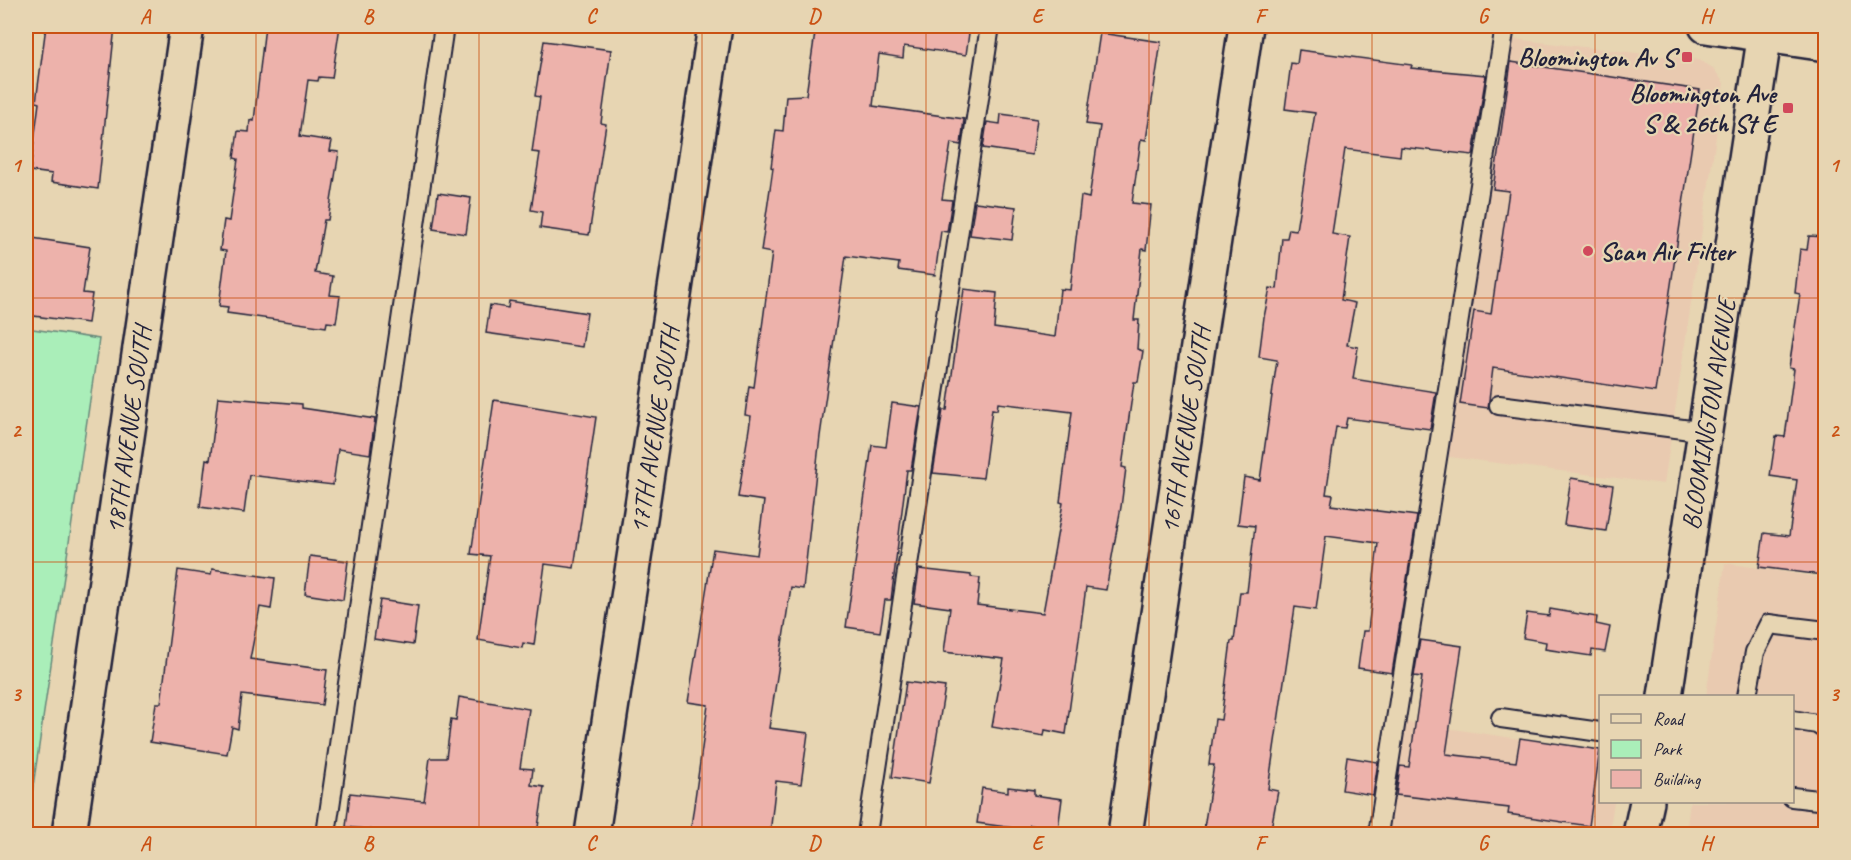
<svg xmlns="http://www.w3.org/2000/svg" width="1851" height="860" font-family="Caveat,sans-serif">
  <style>
    .built { fill: #e9cab0 }
    .green { fill: #aaeeb9; stroke: #66887a; stroke-width: 1.5 }
    .building { fill: #edb2ab; stroke: #22223b; stroke-width: 1.5 }
    .lines { fill: none; stroke-linecap: round; stroke-linejoin: round }
    .lane-casing { stroke: #22223b; stroke-width: 22 }
    .street-casing { stroke: #22223b; stroke-width: 38 }
    .secondary-casing { stroke: #22223b; stroke-width: 38 }
    .lane { stroke: #e7d5b2; stroke-width: 18 }
    .street { stroke: #e7d5b2; stroke-width: 33 }
    .secondary { stroke: #e7d5b2; stroke-width: 33 }
    .grid { fill: none; stroke: #ca5113; stroke-width: 1.5; stroke-opacity: 0.55 }
    .poi-dot { fill: #d1495b; stroke: #e7d5b2; stroke-width: 2 }
    .labels { text-anchor: middle; stroke-width: 4.5; stroke-linejoin: round; paint-order: stroke }
    .poi-label { font-size: 26px; font-weight: bold; fill: #22223b; stroke: #e7d5b2; text-anchor: end }
    .street-label { font-size: 26px; fill: #22223b; stroke: #e7d5b2 }
    .neatline { fill: none; stroke: #ca5113; stroke-width: 2 }
    .grid-label { font-size: 20px; text-anchor: middle; font-weight: bold; fill: #ca5113 }
  </style>
  <rect width="100%" height="100%" fill="#e7d5b2"/>
  <filter id="ink" filterUnits="userSpaceOnUse"><feTurbulence type="fractalNoise" baseFrequency=".0167" numOctaves="2"/><feDisplacementMap in="SourceGraphic" scale="12" xChannelSelector="R" yChannelSelector="G"/><feConvolveMatrix kernelMatrix="1 2 1 2 8 2 1 2 1" color-interpolation-filters="sRGB"/></filter>
  <g filter="url(#ink)">
    <g class="built">
      <path d="M1496 37 1699 60 1713 68 1724 83 1664 484 1442 456Z"/>
      <path d="M1725 563 1825 578V834H1686L1690 802H1792V696H1706Z"/>
      <path d="M1393 720 1600 751V802H1614L1609 834H1376Z"/>
    </g>
    <path class="green" d="M26 328 99 339 26 834Z"/>
    <g class="building">
      <path d="M46 26H115L98 189 51 182 52 174 30 171 39 103 36 102Z"/>
      <path d="M265 26H340L332 78 319 77 318 81 308 80 300 136 332 141 330 151 339 152 328 220H324L315 273 333 276 330 295 340 296 336 323 327 322 326 327 227 313 228 307 219 306 226 251 220 250 224 220 229 221 238 159 234 158 238 131 249 132 250 120 254 121Z"/>
      <path d="M816 26H970L966 55 904 46 903 58 879 54 873 106 964 119 961 145 951 143 942 199 952 200 947 232 941 231 935 275 898 270 899 263 846 256 820 436 803 589 791 587 769 728 808 733 801 784 776 781 770 834H690L708 705 688 702 713 549 757 555 764 501 738 497 751 416 745 415 749 386 754 387 772 253 761 251 773 168 771 167 776 130 783 131 786 96 806 95Z"/>
      <path d="M1100 33 1161 42 1146 140 1141 139 1132 203 1151 205 1146 250 1142 249 1134 320H1139L1137 349 1143 351 1138 382H1134L1122 467 1126 468 1121 507 1106 590 1086 587 1066 734 1045 730 1044 736 992 727 1004 659 944 652 950 608 914 603 919 569 971 575V577L980 578 977 605 1043 613 1063 503 1060 502 1072 412 998 403 997 410 992 409 983 478 933 473 943 410H947L964 289 997 293 994 328 1055 337 1060 289 1070 290 1081 196 1089 198 1100 126 1086 124Z"/>
      <path d="M544 41 611 50 601 123 606 124 589 235 540 228 542 212 531 210 540 153 532 152 540 97 535 96Z"/>
      <path d="M1299 50 1412 65 1411 68 1486 75 1473 155 1401 147 1400 156 1345 149 1332 234 1350 237 1341 300 1355 303 1347 345 1358 347 1353 379 1436 392 1430 429 1347 418 1345 428 1336 427 1326 494 1333 495 1331 505 1417 516 1392 673 1358 668 1363 631H1368L1378 543 1326 536 1316 610 1295 607 1268 789 1278 791 1270 834H1203L1214 765H1209L1215 719 1221 720 1231 641H1234L1240 592H1247L1255 526 1238 524 1244 477 1260 480 1277 360 1259 357 1264 317 1270 288 1277 289 1282 238H1287L1289 229 1296 230 1315 113 1285 109 1291 63 1297 64Z"/>
      <path d="M1511 62 1700 90 1655 392 1493 368 1488 408 1460 404 1474 311 1491 314 1509 191 1493 189Z"/>
      <path d="M1001 114 1037 119 1032 155 983 148 987 122 1000 124Z"/>
      <path d="M438 193 471 198 466 234 433 229Z"/>
      <path d="M975 202 1016 207 1012 240 970 235Z"/>
      <path d="M1809 236 1826 237V496L1819 543 1826 544V572L1822 575 1759 567 1764 533 1789 536 1797 480 1770 476 1776 436 1785 437 1794 369 1789 368 1800 294 1795 293 1800 249 1807 250Z"/>
      <path d="M26 237 90 247 83 293 92 294 88 323 26 315Z"/>
      <path d="M509 301 587 313 582 347 486 333 490 305 508 308Z"/>
      <path d="M218 397 302 404V408L375 419 370 454 338 449 333 485 249 475 244 513 200 507 206 459 210 460Z"/>
      <path d="M494 400 596 417 574 568 545 564 534 645 523 643 522 648 478 640 490 556 471 554Z"/>
      <path d="M892 403 921 407 911 470H907L891 600H885L880 632 846 627 872 445 886 447Z"/>
      <path d="M1571 478 1613 485 1606 531 1564 525Z"/>
      <path d="M310 556 348 561 343 600 305 594Z"/>
      <path d="M212 569 275 578 271 609 260 607 250 659 327 670 322 705 242 695 238 729 232 727 227 754 150 742 156 703H161L178 570 211 575Z"/>
      <path d="M380 600 418 606 413 645 374 639Z"/>
      <path d="M1550 609 1597 617 1596 624 1610 627 1605 652 1592 650 1591 656 1545 649 1546 642 1523 638 1527 613 1549 616Z"/>
      <path d="M1420 640 1462 646 1446 754 1516 762 1520 738 1600 750 1589 826 1508 814 1509 808 1396 795 1400 766 1409 767 1422 677 1414 676Z"/>
      <path d="M906 682 945 687 929 783 892 777Z"/>
      <path d="M459 697 529 709 520 768 533 769 531 785 544 787 537 834H414L346 827 350 793 424 801 430 758H446L451 719 456 720Z"/>
      <path d="M1347 757 1378 762 1373 795 1342 790Z"/>
      <path d="M1008 787 1034 790V795L1062 799 1058 829 1030 825 1029 830 977 823 982 788 1008 792Z"/>
    </g>
    <g class="lines">
      <g class="lane-casing">
        <g id="lane">
          <path d="M1499 405 1706 432"/>
          <path d="M1747 696 1755 652 1769 624 1826 631"/>
          <path d="M1501 718 1600 732"/>
          <path d="M1792 720 1817 724 1826 730"/>
          <path d="M1792 797 1826 801"/>
          <path d="M326 834 444 26"/>
          <path d="M867 834 990 26"/>
          <path d="M1378 834 1505 26"/>
        </g>
      </g>
      <g class="street-casing">
        <g id="street">
          <path d="M69 834 187 26"/>
          <path d="M592 834 715 26"/>
          <path d="M1125 834 1246 26"/>
        </g>
      </g>
      <g class="secondary-casing">
        <g id="secondary">
          <path d="M1706 26 1826 44"/>
          <path d="M1665 696 1766 26"/>
          <path d="M1640 834 1647 802"/>
        </g>
      </g>
      <use href="#lane" class="lane"/>
      <use href="#street" class="street"/>
      <use href="#secondary" class="secondary"/>
    </g>
  </g>
  <path class="grid" d="M256 26V834M479 26V834M702 26V834M926 26V834M1149 26V834M1372 26V834M1595 26V834M26 298H1826M26 562H1826"/>
  <g class="poi-dot">
    <rect x="1681" y="51" width="12" height="12" rx="3"/>
    <rect x="1782" y="102" width="12" height="12" rx="3"/>
    <circle cx="1588" cy="251" r="6"/>
  </g>
  <g class="labels">
    <g class="poi-label">
      <text x="1675" y="66">Bloomington Av S</text>
      <text x="1776" y="102">Bloomington Ave<tspan x="1776" dy="30">S &amp; 26th St E</tspan></text>
      <text x="1600" y="260" text-anchor="start">Scan Air Filter</text>
    </g>
    <g class="street-label">
      <text transform="translate(1708 414) rotate(-81)" y="9">BLOOMINGTON AVENUE</text>
      <text transform="translate(128 430) rotate(-82)" y="9">18TH AVENUE SOUTH</text>
      <text transform="translate(654 430) rotate(-81)" y="9">17TH AVENUE SOUTH</text>
      <text transform="translate(1185 430) rotate(-81)" y="9">16TH AVENUE SOUTH</text>
    </g>
  </g>
  <rect width="1851" height="860" fill="none" stroke="#e7d5b2" stroke-width="66"/>
  <rect x="1599" y="695" width="195" height="108" fill="#e7d5b2" stroke="#988d82" stroke-width="1.5"/>
  <rect x="1611" y="714" width="30" height="9" fill="#e7d5b2" stroke="#988d82" stroke-width="1.5"/>
  <text x="1653" y="725" font-size="18" fill="#22223b">Road</text>
  <rect x="1611" y="740" width="30" height="18" fill="#aaeeb9" stroke="#988d82" stroke-width="1.5"/>
  <text x="1653" y="755" font-size="18" fill="#22223b">Park</text>
  <rect x="1611" y="770" width="30" height="18" fill="#edb2ab" stroke="#988d82" stroke-width="1.5"/>
  <text x="1653" y="785" font-size="18" fill="#22223b">Building</text>
  <rect x="33" y="33" width="1785" height="794" class="neatline"/>
  <g class="grid-label">
    <text x="145" y="23">A</text>
    <text x="368" y="23">B</text>
    <text x="591" y="23">C</text>
    <text x="814" y="23">D</text>
    <text x="1037" y="23">E</text>
    <text x="1260" y="23">F</text>
    <text x="1483" y="23">G</text>
    <text x="1706" y="23">H</text>
    <text x="16" y="172">1</text>
    <text x="1834" y="172">1</text>
    <text x="16" y="437">2</text>
    <text x="1834" y="437">2</text>
    <text x="16" y="701">3</text>
    <text x="1834" y="701">3</text>
    <text x="145" y="850">A</text>
    <text x="368" y="850">B</text>
    <text x="591" y="850">C</text>
    <text x="814" y="850">D</text>
    <text x="1037" y="850">E</text>
    <text x="1260" y="850">F</text>
    <text x="1483" y="850">G</text>
    <text x="1706" y="850">H</text>
  </g>
</svg>
